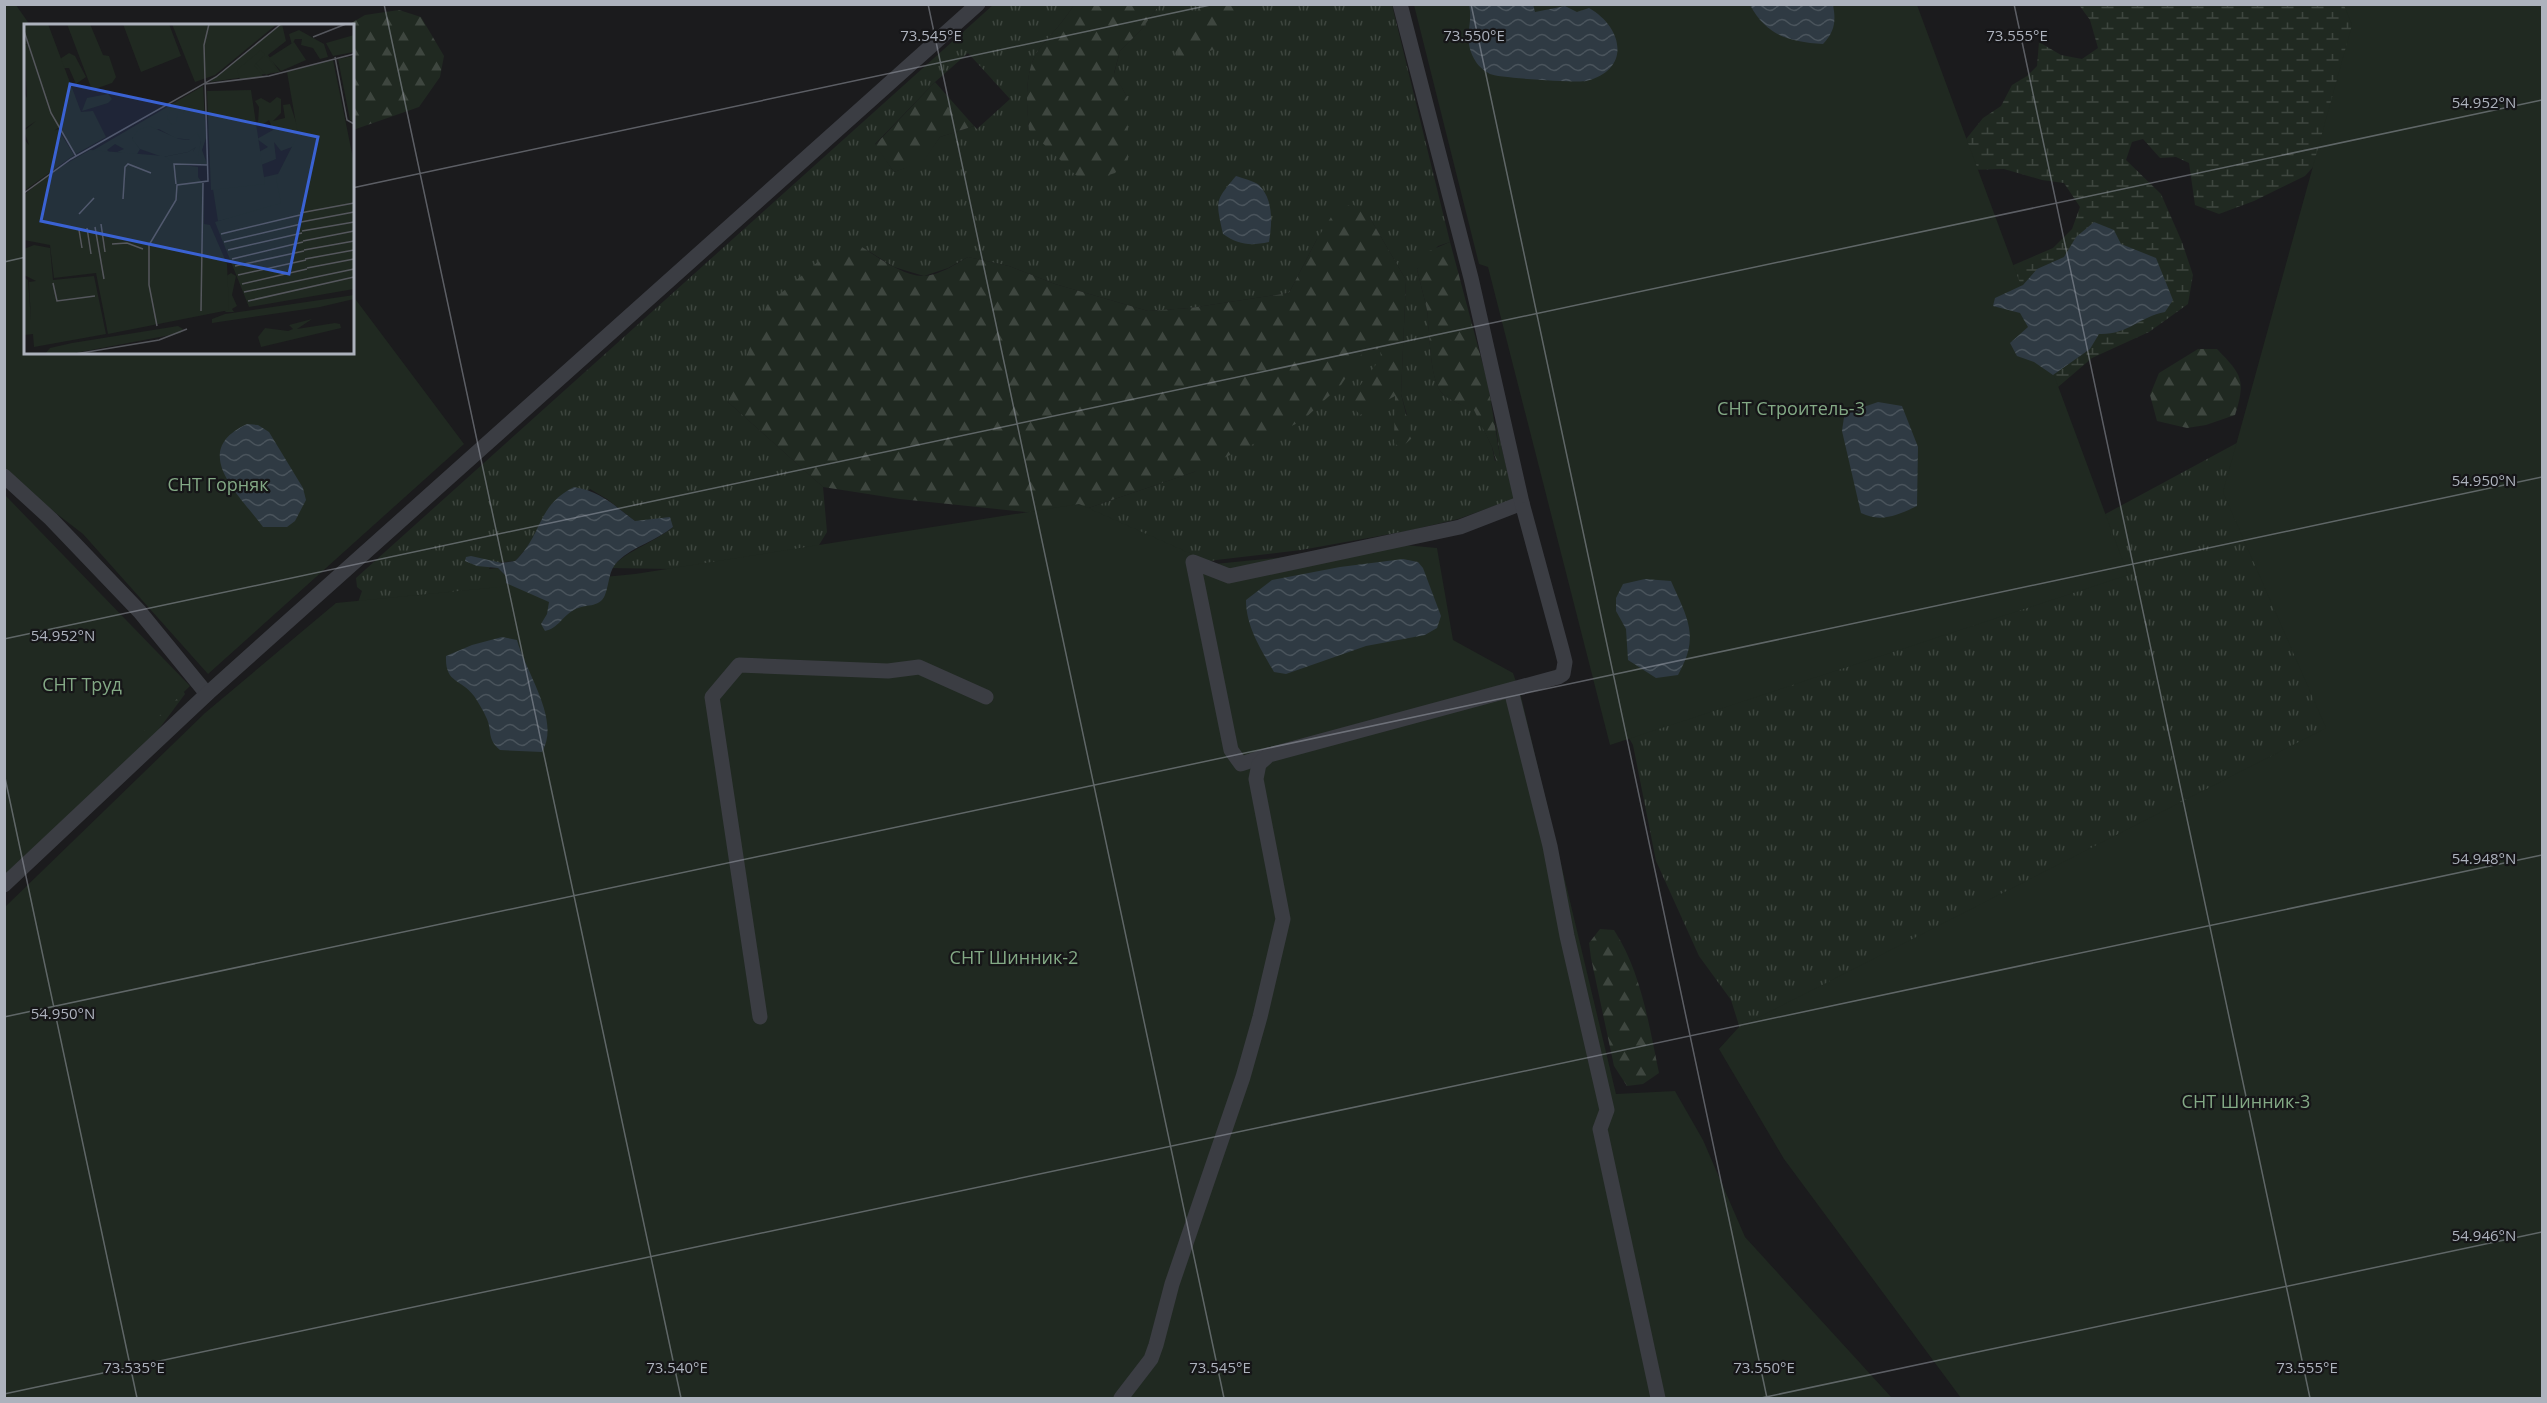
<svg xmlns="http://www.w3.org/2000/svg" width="2547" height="1403" font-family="'Open Sans',sans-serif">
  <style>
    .grass { fill: url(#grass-tufts); fill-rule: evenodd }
    .forest { fill: url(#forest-firs) }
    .wetland { fill: url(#wetland-marsh) }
    .garden { fill: #202921 }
    .water { fill: url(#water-waves) }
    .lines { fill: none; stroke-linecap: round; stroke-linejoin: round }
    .minor { stroke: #3b3d43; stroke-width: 15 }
    .ticks { fill: none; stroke: #adb2bd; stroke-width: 1.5; stroke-opacity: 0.45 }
    .labels { text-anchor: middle; stroke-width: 4.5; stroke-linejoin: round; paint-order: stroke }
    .park-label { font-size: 18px; fill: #83a985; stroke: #161618 }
    .inset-road { fill: none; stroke: #55575d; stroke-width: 1.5 }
    .view { fill: #3a62d3; fill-opacity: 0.15; stroke: #3a62d3; stroke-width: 3 }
    .inset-edge { fill: none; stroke: #adb2bd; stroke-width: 3 }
    .ticks-label { font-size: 15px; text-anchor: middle; fill: #adb2bd; stroke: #161618; stroke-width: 4.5; stroke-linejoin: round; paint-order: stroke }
  </style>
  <defs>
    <pattern id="grass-tufts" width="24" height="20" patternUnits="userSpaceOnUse" patternTransform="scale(1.5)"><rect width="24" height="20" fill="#202921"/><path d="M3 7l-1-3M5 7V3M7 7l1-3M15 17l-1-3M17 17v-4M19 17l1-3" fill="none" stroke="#3e463f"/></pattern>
    <pattern id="forest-firs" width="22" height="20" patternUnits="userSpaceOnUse" patternTransform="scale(1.5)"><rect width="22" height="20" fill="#202921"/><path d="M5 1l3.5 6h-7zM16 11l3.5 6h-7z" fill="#3e463f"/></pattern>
    <pattern id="wetland-marsh" width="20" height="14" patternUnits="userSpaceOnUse" patternTransform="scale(1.5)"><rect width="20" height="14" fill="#202921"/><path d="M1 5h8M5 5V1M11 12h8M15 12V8" fill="none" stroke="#3e463f"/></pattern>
    <pattern id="water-waves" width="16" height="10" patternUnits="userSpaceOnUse" patternTransform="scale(1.5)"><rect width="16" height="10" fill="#2f3a43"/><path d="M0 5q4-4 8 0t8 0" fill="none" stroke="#4a545c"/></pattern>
  </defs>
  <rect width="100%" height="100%" fill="#1b1b1d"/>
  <g class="grass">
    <path d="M993 5H1074C1064 21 1052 33 1040 48 1023 70 1027 105 1029 130L1127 97 1114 74 1120 51 1141 30 1159 5H1202L1229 23 1239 5H1392L1450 242 1438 246 1417 269C1420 283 1424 296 1427 310 1430 330 1429 375 1441 392 1448 400 1464 406 1474 409L1492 447 1495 461 1500 457 1495 419 1514 499 1458 519 1407 531 1301 550 1216 560 1182 568 1065 516 1194 472 1367 350 1380 349 1395 396V415H1407L1401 394 1406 280 1370 218 1317 239 1289 293 1190 308 1148 311 1055 284 1009 266 968 257 948 268 924 276 894 267 862 247 728 402 823 487 827 532 803 571 611 568C629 549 654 543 673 527L635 521 607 499 590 489 537 529 535 539 515 561 492 563 489 569 498 568 520 589 354 614 362 591 357 587 356 578ZM968 53 1010 99 977 129 974 126 940 137 923 161 894 172 875 144 935 82Z"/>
    <path d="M2272 424 2394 731 1742 1035 1731 1000 1699 956 1656 861 1633 745 1624 729 2074 531Z"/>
  </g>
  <g class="forest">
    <path d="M1074 5H1159L1141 30 1120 51 1114 73 1127 97 1128 159 1115 173 1084 183 1029 130C1027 105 1023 70 1040 48 1052 33 1064 21 1074 5Z"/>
    <path d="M1202 5H1239L1218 48 1190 58H1176L1174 43Z"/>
    <path d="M399 10 421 17 444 56 440 77 419 107 353 130 352 26 348 25 365 15Z"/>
    <path d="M935 82 974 126 940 137 923 162 894 172 875 145Z"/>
    <path d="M1352 204 1370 218 1406 280 1401 394 1412 438 1401 448 1394 443 1395 396 1360 415 1348 401 1381 358 1380 349 1367 350 1361 355 1341 385 1302 421 1194 472 1065 516 900 499 823 487 728 402 767 305 826 255 862 247C879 258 903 276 923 276 938 276 956 264 968 257L1009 266 1055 284 1148 311 1190 308 1289 293 1317 239 1335 211Z"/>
    <path d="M1450 242 1488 384 1500 457 1499 470 1492 447 1474 410C1464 406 1448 400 1441 392 1429 376 1430 330 1427 310 1424 296 1420 283 1417 269L1429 251Z"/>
    <path d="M2198 349H2217C2242 375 2246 380 2235 415L2206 425 2187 428 2157 421 2150 395 2159 373Z"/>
    <path d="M182 689 185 694 156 733 5 876V849Z"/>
    <path d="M1600 929 1614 930C1641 971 1649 1025 1659 1073L1643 1084 1627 1086 1614 1066 1591 958 1589 943Z"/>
  </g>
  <path class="wetland" d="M2376 4 2323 156 2305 176 2254 201 2219 214 2195 205 2189 163 2176 157 2160 158 2143 139 2132 142 2126 160 2161 194 2182 242 2193 275 2188 304 2149 332 2092 358 2051 393 1997 272 2053 248 2072 229 2080 207 2064 183 2042 180 2004 169 1969 170 1958 149 1983 118 2001 106 2012 85 2027 76 2037 66 2039 42 2061 55 2082 59 2098 48 2090 20 2079 5Z"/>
  <g class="garden">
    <path d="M4 5H16L30 25 26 26V352H352L353 296 464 444 208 674 83 534 5 474Z"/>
    <path d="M1414 5H1917L2128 575 1610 745 1488 267 1479 264Z"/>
    <path d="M2344 5H2542V1398H1961L1784 1159 1719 1049 1738 1028 2326 728 2223 492 2352 25Z"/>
    <path d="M5 495 190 686 5 867Z"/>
    <path d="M1079 504 1214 564 1404 545 1437 548 1453 640 1513 673 1521 696 1616 1094 1675 1091 1703 1140 1745 1237 1892 1398H5V907L205 713 336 603 635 574Z"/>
  </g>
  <g class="water">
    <path d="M1533 4 1535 12 1565 6 1577 12 1589 8C1624 28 1631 70 1586 81 1578 83 1498 78 1490 74 1486 72 1478 66 1476 62 1461 38 1474 25 1469 5Z"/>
    <path d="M1750 5H1833C1836 21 1835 31 1823 44 1789 42 1767 36 1750 5Z"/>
    <path d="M1236 176C1242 178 1254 181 1259 185 1274 200 1272 224 1269 242 1250 246 1239 245 1223 234 1216 201 1214 202 1236 176Z"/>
    <path d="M2094 222 2114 230 2121 244 2156 258 2173 300 2165 312C2139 317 2128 335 2099 334L2090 349 2053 375 2034 362 2017 356 2010 343 2028 327 2020 313 1993 306 1995 298 2023 285 2037 269 2064 257 2076 237Z"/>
    <path d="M1878 402 1902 406 1918 447 1917 506C1898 515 1881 523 1861 513L1842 431 1844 417 1852 411Z"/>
    <path d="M247 424 258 425 269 432 303 488 306 500 295 521 287 527H263C238 493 189 451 247 424Z"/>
    <path d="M574 487C600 491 615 506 635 521L670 517 673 527C656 541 634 546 618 561 608 571 610 582 605 595 599 609 585 603 574 610 562 616 559 628 545 631L541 624 547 614 549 602 506 583V576L498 568 477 566 465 561 466 557 471 556 502 563 515 561C543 535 536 506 574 487Z"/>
    <path d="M1403 559 1418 562 1423 568 1441 616 1437 628 1425 635 1366 646 1286 674 1274 672C1261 649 1246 627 1246 600L1272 580 1340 567Z"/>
    <path d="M1645 579 1671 581C1688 619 1700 637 1678 675L1656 678 1628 660 1626 629 1616 611V598L1623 584Z"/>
    <path d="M502 637 517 640C526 673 561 720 542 752L500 750C486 738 493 731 486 717 483 710 478 702 474 696 461 678 445 684 446 656L472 645Z"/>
  </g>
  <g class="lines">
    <g class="minor">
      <path d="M4 476 51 519 140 612 207 694"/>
      <path d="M1511 690 1550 846 1567 936 1607 1110 1600 1129 1658 1398"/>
      <path d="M1268 755 1241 764 1231 750 1193 562 1229 576 1460 527 1522 503"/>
      <path d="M4 885 207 694 978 4"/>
      <path d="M760 1017 712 697 739 665 888 671 919 667 986 697"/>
      <path d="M1121 1398 1151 1359 1156 1345 1172 1284 1243 1077 1260 1017 1283 919 1256 779 1259 764 1269 755 1558 677 1563 674 1565 662 1562 650 1522 503 1471 278 1400 4"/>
    </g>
  </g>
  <path class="ticks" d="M384 4 681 1398M928 4 1224 1398M1471 4 1767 1398M2014 4 2310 1398M352 188 1215 4M4 262 26 257M4 639 2542 100M4 773 137 1398M4 1017 2542 477M4 1394 2542 855M1761 1398 2542 1232"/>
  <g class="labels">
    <g class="park-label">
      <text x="1791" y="415">СНТ Строитель-3</text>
      <text x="218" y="491">СНТ Горняк</text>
      <text x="82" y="691">СНТ Труд</text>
      <text x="1014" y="964">СНТ Шинник-2</text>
      <text x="2246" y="1108">СНТ Шинник-3</text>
    </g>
  </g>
  <g transform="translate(24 24)">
    <rect width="330" height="330" fill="#1b1b1d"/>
    <path d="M258 0 262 17 244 31 256 48 186 58ZM179 62 182 114 178 126 183 140H149L139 133 164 128 172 123 169 127 174 128 177 117 151 114 135 105 108 114 116 125 112 132 93 128 100 125 91 120 83 126 87 130 68 127ZM258 149 264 181 194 197 189 165Z" fill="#202921"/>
    <path d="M275 6 300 20 304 33 296 35 289 24 277 21 278 15H271L268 21 265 10ZM243 32 253 46 242 51 231 38ZM84 70 88 75 84 79 58 87 63 74ZM169 81 163 90H159L161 83 154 88 152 99 148 101 143 94 146 87ZM125 102 155 115 165 116 173 108 177 117 174 132 169 127 172 123 164 128 139 133 116 125 108 115 114 106ZM207 249 212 252 208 271 213 282 208 285 210 288H202L192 281 201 253ZM330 271V275L296 283 188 299V295L201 290ZM288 295 273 305 311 299 316 300 317 304 237 323 234 313 241 304 264 307 269 305 265 301ZM154 302 159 305 157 309 46 330H21L26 324 48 319Z" fill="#202921"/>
    <path d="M43 0H66L79 31 85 32 92 53 88 59 68 66ZM45 29 51 32 62 53 52 60 45 44H40L36 35ZM253 73 257 75V89L249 97 261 94 259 81 266 80 275 107 273 121 257 127 250 118 252 135 237 141 235 128 244 123 233 115 249 106 245 96 237 102 234 99 235 83 231 77 237 74 246 79Z" fill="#202921"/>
    <path d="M270 18 282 36 257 47 245 34Z" fill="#202921"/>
    <path d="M0 0H24L57 88 69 87 82 113 52 130 34 104 30 107 34 105 50 131 0 167V115L5 121 0 107 12 97 0 105V68L3 74 0 22 4 20H0ZM99 0H145L157 32 117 48ZM148 0H253L191 51 171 58ZM330 11V28L309 32 302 19ZM237 26 241 31 230 41 239 52 216 55 213 46ZM330 32V97L326 96 314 35ZM309 36 330 139V265L225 283 191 198 257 179 252 154 274 111 263 48ZM227 66 241 160 187 166 183 67ZM66 126 140 132 152 140 174 143V153L179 160 180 200 186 201 203 240 205 286 84 310 72 249 30 254 26 221 0 216V171L26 149ZM10 221 26 224 29 256 70 252 82 310 10 323 9 310 0 311V253L4 256 7 297 5 258 12 257 0 251V225Z" fill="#202921"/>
    <path class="inset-road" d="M0 7 27 89 52 132M289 13 322 0M311 33 323 96 330 100M181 60 245 52 330 30M152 160 150 140 184 141M0 169 47 135 192 53 257 0M99 175 101 143 104 140 127 149M276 189 330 179M55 190 70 174M277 198 330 188M77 200 81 228M71 203 80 255M63 204 67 230M55 206 58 224M278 207 330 198M197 210 276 191M279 217 330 207M200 218 277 200M88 220 103 219 119 225M204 226 278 209M280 226 330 217M208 235 279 218M281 235 330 226M211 242 280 227M283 244 330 235M214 251 282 236M29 259 33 277 71 272M218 260 283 245M220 268 330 245M224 277 330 253M177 287 179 159M133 302 125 261V221L152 176 153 161 184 157 180 21 185 0M51 330 135 316 163 305"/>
    <path class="view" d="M46 60 294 113 265 250 17 197Z"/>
    <rect width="330" height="330" class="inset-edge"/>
  </g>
  <g class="ticks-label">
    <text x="931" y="41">73.545°E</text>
    <text x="1474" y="41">73.550°E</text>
    <text x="2017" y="41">73.555°E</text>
    <text x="2484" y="108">54.952°N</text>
    <text x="2484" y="486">54.950°N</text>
    <text x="63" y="641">54.952°N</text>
    <text x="2484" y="864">54.948°N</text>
    <text x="63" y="1019">54.950°N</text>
    <text x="2484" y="1241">54.946°N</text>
    <text x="134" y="1373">73.535°E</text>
    <text x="677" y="1373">73.540°E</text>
    <text x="1220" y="1373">73.545°E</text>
    <text x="1764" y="1373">73.550°E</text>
    <text x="2307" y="1373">73.555°E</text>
  </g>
  <rect width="2547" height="1403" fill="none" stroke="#adb2bd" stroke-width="12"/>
</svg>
